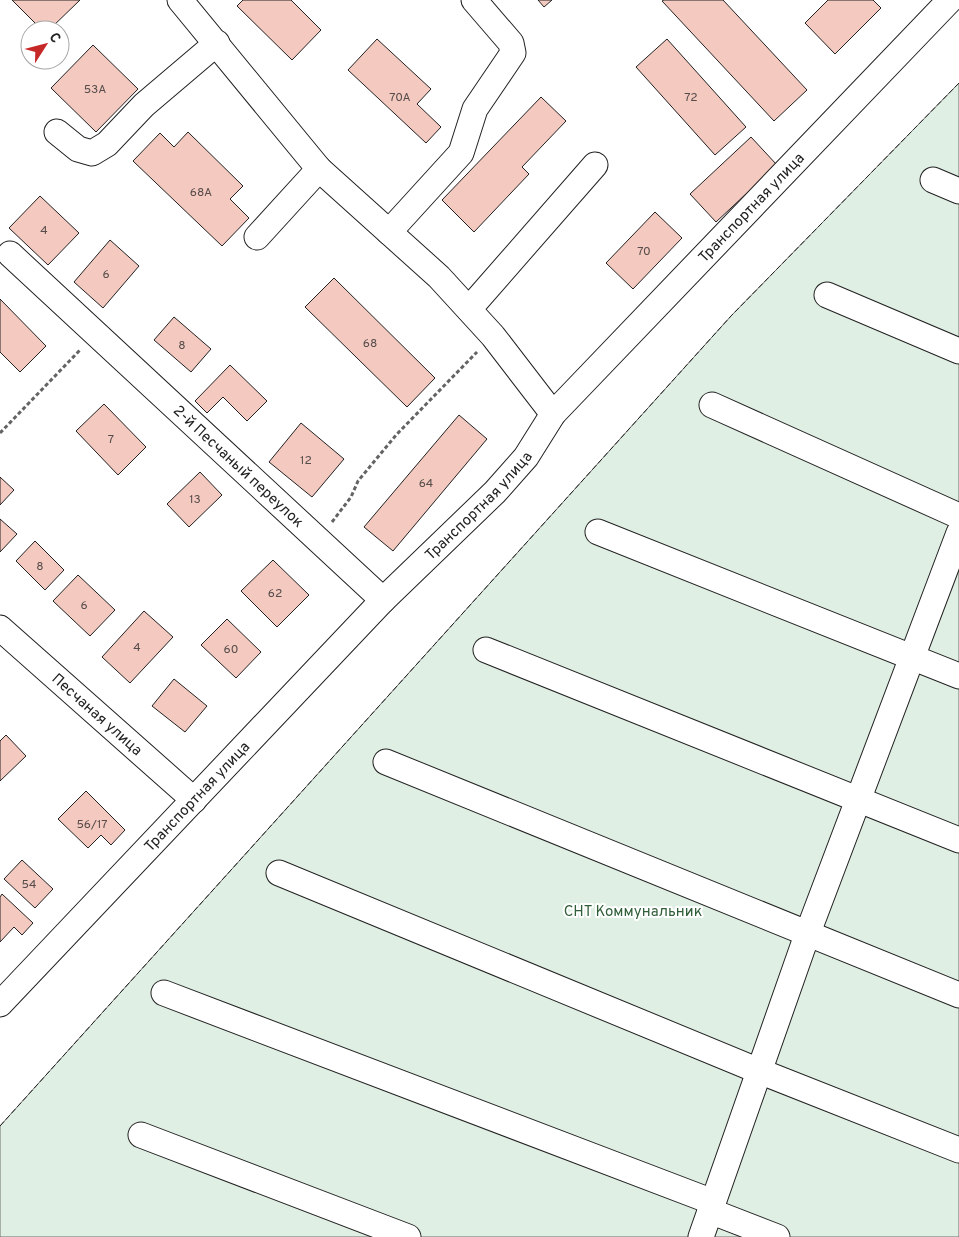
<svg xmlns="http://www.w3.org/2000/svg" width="959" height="1237" font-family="Overpass,sans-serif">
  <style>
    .green { fill: #e0efe3; stroke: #6f6f6f }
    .building { fill: #f3c9c0; stroke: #222 }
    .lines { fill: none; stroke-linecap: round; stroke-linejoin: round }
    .minor-casing { stroke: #222; stroke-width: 27 }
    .path { stroke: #646464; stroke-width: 3; stroke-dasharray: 4 2.5; stroke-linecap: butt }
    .minor { stroke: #fff; stroke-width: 25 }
    .fence { stroke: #222; stroke-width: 1; stroke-dasharray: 6 2.5; stroke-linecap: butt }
    .labels { text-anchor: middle; stroke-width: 4; stroke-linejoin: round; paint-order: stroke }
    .number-label { font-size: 12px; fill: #564c4a }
    .street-label { font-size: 15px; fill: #222; stroke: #fff }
    .park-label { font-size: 15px; fill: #2f5e38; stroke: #fff }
  </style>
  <rect width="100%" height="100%" fill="#fff"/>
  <path class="green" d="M959 83V1237H0V1126L731 316Z"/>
  <g class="building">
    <path d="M12 0H80L49 30H42Z"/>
    <path d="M243 0H291L321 30 292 60 237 6Z"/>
    <path d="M538 0H552L544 7Z"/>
    <path d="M664 0H723L807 90 774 121 662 1Z"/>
    <path d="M828 0H873L881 8 835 54 805 23Z"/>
    <path d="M377 39 431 89 417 104 441 127 426 143 348 70Z"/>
    <path d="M667 39 746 127 715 155 636 67Z"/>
    <path d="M93 45 138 89 96 132 51 88Z"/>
    <path d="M541 97 566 121 522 167 529 174 474 232 442 200Z"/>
    <path d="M188 132 243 186 230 199 249 218 222 246 133 161 160 133 174 147Z"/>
    <path d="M751 137 777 165 716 222 690 194Z"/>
    <path d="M40 196 79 233 48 265 9 228Z"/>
    <path d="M655 212 682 238 633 289 606 263Z"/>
    <path d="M110 240 139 266 103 308 74 282Z"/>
    <path d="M334 278 435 378 407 407 305 307Z"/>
    <path d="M0 299 46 346 20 372 0 352Z"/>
    <path d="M174 317 211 349 191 372 154 340Z"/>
    <path d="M230 365 267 401 247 421 223 397 207 413 195 401Z"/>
    <path d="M104 404 146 447 118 475 76 431Z"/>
    <path d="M459 415 487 439 393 551 364 527Z"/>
    <path d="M301 423 344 459 312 497 269 462Z"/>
    <path d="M200 472 222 495 189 527 167 504Z"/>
    <path d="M0 477 14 490 0 505Z"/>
    <path d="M0 519 17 534 0 552Z"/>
    <path d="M35 541 64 570 45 590 16 561Z"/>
    <path d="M273 560 309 595 277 627 241 591Z"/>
    <path d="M78 575 115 610 90 636 53 601Z"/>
    <path d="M144 611 173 637 130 683 102 657Z"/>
    <path d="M227 619 261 652 236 678 201 645Z"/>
    <path d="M174 679 207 706 185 732 152 706Z"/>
    <path d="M6 735 26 756 0 781V741Z"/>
    <path d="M86 791 125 830 111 845 101 835 88 848 58 819Z"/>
    <path d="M22 860 53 889 35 908 4 879Z"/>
    <path d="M2 894 33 923 22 935 14 927 0 942V897Z"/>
  </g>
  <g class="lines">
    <g class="minor-casing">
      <g id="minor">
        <path d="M180 0 319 169 439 277 493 336 553 414"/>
        <path d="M57 132 78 149 92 153 107 144 144 105 217 43"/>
        <path d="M933 180 959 191"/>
        <path d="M389 232 461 153 475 109 513 53 511 43 474 0"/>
        <path d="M257 237 319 169"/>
        <path id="s1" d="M10 254 383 600"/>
        <path d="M827 295 959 351"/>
        <path d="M469 309 595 165"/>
        <path d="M712 405 959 516"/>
        <path d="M598 532 959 676"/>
        <path id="s2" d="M0 628 194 800"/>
        <path d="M486 650 959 840"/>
        <path d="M386 762 959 995"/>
        <path d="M279 873 759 1071 959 1150"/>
        <path d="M164 993 713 1202"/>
        <path id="s3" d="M0 1004 383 600 495 492 526 457 553 414 950 0"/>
        <path d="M141 1135 408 1237"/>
        <path d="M710 1211 777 1237"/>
        <path d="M701 1237 807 935 959 533"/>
      </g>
    </g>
    <g class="path">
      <path d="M0 433 80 350"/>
      <path d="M332 522 351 497 358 481 397 434 477 352"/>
    </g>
    <use href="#minor" class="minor"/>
    <path class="fence" d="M0 1126 731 316 959 83"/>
  </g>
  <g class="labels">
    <g class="number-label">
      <text x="95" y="93">53А</text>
      <text x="400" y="101">70А</text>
      <text x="691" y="101">72</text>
      <text x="201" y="196">68А</text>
      <text x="44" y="234">4</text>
      <text x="644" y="255">70</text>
      <text x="106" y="278">6</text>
      <text x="370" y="347">68</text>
      <text x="182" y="349">8</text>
      <text x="111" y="443">7</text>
      <text x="306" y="464">12</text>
      <text x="426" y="487">64</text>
      <text x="195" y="503">13</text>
      <text x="40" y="570">8</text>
      <text x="275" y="597">62</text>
      <text x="84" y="609">6</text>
      <text x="137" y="651">4</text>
      <text x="231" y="653">60</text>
      <text x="92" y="828">56/17</text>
      <text x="29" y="888">54</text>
    </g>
    <g class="street-label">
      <text dy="5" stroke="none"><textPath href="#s3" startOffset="1096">Транспортная улица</textPath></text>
      <text dy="5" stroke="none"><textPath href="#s1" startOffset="312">2-й Песчаный переулок</textPath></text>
      <text dy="5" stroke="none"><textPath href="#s3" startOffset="691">Транспортная улица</textPath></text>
      <text dy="5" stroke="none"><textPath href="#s2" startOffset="130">Песчаная улица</textPath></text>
      <text dy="5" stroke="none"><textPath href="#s3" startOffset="286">Транспортная улица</textPath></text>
    </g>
    <g class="park-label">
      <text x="633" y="916">СНТ Коммунальник</text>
    </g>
  </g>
  <g transform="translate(45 45) rotate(54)"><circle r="24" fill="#ffffff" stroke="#a7a7a7"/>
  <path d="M0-4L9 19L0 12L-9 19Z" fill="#c62828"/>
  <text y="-8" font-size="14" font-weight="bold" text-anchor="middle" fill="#222222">С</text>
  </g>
</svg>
